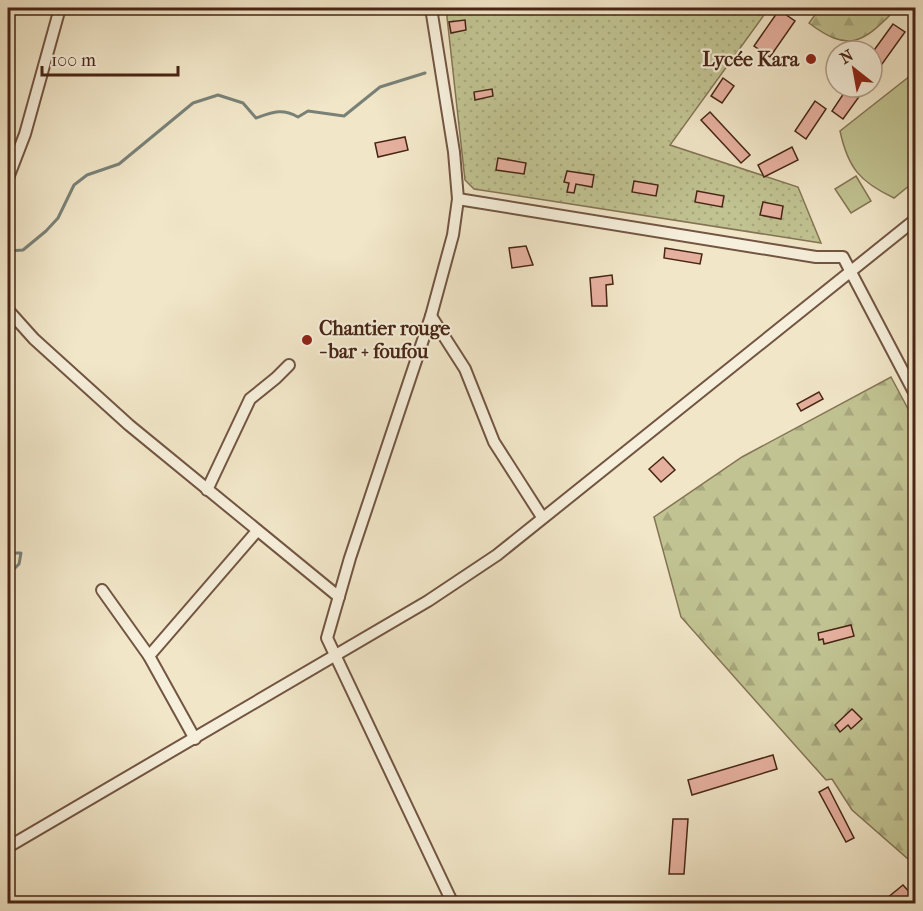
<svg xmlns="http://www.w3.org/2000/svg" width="923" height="911" font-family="'IM FELL French Canon',serif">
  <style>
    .grass { fill: url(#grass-dots); stroke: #847454; stroke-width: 1.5 }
    .forest { fill: url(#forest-firs); stroke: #847454; stroke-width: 1.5 }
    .pitch { fill: #c1c392; stroke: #847454; stroke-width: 1.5 }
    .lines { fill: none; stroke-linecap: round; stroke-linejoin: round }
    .stream { stroke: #798177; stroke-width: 3 }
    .building { fill: #e6b09f; stroke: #472515; stroke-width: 1.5 }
    .minor-casing { stroke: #725542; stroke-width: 14 }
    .minor { stroke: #f6efdb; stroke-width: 10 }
    .poi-dot { fill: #8f2418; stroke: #f6efdb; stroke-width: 2 }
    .labels { text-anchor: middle; stroke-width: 4.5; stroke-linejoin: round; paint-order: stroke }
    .poi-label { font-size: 20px; font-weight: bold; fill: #472515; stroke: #f6efdb; text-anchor: end }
  </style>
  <defs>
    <pattern id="grass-dots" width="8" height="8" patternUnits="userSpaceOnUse" patternTransform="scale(1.5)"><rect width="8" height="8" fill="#c1c392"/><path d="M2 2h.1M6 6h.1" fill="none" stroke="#a7a77d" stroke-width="1.8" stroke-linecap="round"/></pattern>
    <pattern id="forest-firs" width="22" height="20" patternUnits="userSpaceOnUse" patternTransform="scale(1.5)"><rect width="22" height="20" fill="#c1c392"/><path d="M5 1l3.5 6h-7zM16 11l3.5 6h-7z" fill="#a7a77d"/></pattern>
  </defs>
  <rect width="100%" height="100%" fill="#f1e6c8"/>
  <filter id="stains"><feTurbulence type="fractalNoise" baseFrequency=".00333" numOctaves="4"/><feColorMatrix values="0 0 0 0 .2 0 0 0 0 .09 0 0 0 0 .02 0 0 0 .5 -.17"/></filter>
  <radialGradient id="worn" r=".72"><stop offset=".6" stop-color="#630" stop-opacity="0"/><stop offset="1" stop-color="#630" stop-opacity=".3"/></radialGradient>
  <path class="grass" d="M446 8H769L670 145 798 187 821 243 474 189 465 180Z"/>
  <g class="forest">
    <path d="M820 8H915L916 11 893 12C862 44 847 52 809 23Z"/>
    <path d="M891 377 915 422V865L852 810 832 779 826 780 681 617 654 517 742 457Z"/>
  </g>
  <g class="pitch">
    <path d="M915 72V181L894 198C860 182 848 168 840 131Z"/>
    <path d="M856 176 871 201 851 213 835 189Z"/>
  </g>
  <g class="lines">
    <g class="stream">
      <path d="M8 251 23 250 46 231 58 218 74 185 87 175 119 164 193 103 218 95 243 103 256 118C273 112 282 108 298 117L308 111 344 116 380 87 425 73"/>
      <path d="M8 553H21L19 564 9 574 10 593"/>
    </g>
  </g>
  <g class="building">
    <path d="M779 10 795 21 770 57 754 46Z"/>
    <path d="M465 20 466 30 451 33 449 22Z"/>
    <path d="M893 24 905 32 872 78V53Z"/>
    <path d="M723 78 734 86 722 103 711 96Z"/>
    <path d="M848 87H866L843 119 832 111Z"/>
    <path d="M492 89 493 96 475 100 474 92Z"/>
    <path d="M815 101 826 109 806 139 795 131Z"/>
    <path d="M710 112 750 155 741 163 701 120Z"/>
    <path d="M405 137 408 150 378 157 375 143Z"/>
    <path d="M792 147 798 160 764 177 758 165Z"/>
    <path d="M498 158 526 163 524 174 496 170Z"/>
    <path d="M567 171 594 175 592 187 576 184 574 193 567 192 569 183 564 182Z"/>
    <path d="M634 181 658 185 656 196 632 192Z"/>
    <path d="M697 191 724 196 722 207 695 202Z"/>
    <path d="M763 202 783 206 781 219 760 215Z"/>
    <path d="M526 246 533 265 512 268 509 248Z"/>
    <path d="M665 248 702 254 700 264 664 258Z"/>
    <path d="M612 275 613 284 606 285 607 306H592L590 278Z"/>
    <path d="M819 392 823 399 801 411 797 404Z"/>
    <path d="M663 457 675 470 661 482 649 469Z"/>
    <path d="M851 625 854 636 824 644 823 639 819 640 818 633Z"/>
    <path d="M852 709 862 719 851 729 848 725 840 732 835 725Z"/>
    <path d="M773 755 777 769 692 795 688 780Z"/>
    <path d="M828 787 854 838 846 842 819 792Z"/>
    <path d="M673 819H688L684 874H669Z"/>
    <path d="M903 885 913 896 904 903H881Z"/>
  </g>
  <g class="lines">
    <g class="minor-casing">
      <g id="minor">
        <path d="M431 8 454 152 458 199 453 235 431 316 350 558 327 638 453 904"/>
        <path d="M8 178 25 134 60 8"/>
        <path d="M458 199 816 257H843L916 396"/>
        <path d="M8 310 34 339 129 425 339 597"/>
        <path d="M431 316 465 369 494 442 542 517"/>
        <path d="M207 490 250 399 276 378 289 365"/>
        <path d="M102 590 149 656 195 739"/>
        <path d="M149 656 257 531"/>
        <path d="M8 847 428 601 497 555 916 219"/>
      </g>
    </g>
    <use href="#minor" class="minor"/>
  </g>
  <g class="poi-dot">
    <circle cx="811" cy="59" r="6"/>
    <circle cx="307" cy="340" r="6"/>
  </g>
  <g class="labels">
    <g class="poi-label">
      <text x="799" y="66">Lycée Kara</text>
      <text x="319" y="335" text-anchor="start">Chantier rouge<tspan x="319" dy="23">- bar + foufou</tspan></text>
    </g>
  </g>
  <rect width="923" height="911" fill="none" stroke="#f1e6c8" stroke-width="30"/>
  <rect x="9" y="9" width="905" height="893" fill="none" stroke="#472515" stroke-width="3"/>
  <rect x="15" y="15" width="893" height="881" fill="none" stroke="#472515" stroke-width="1.5"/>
  <g transform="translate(854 69) rotate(329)"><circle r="28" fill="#f6efdb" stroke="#b09e8c" stroke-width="1.5"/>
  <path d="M0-4.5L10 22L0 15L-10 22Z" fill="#8f2418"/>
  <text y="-9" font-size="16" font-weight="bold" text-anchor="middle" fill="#472515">N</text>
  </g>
  <path d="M42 66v9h136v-9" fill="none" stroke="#472515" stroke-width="3"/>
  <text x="51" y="66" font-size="18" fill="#472515" stroke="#f6efdb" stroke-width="4.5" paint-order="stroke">100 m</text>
  <rect width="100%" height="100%" filter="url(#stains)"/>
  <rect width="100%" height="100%" fill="url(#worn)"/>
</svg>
